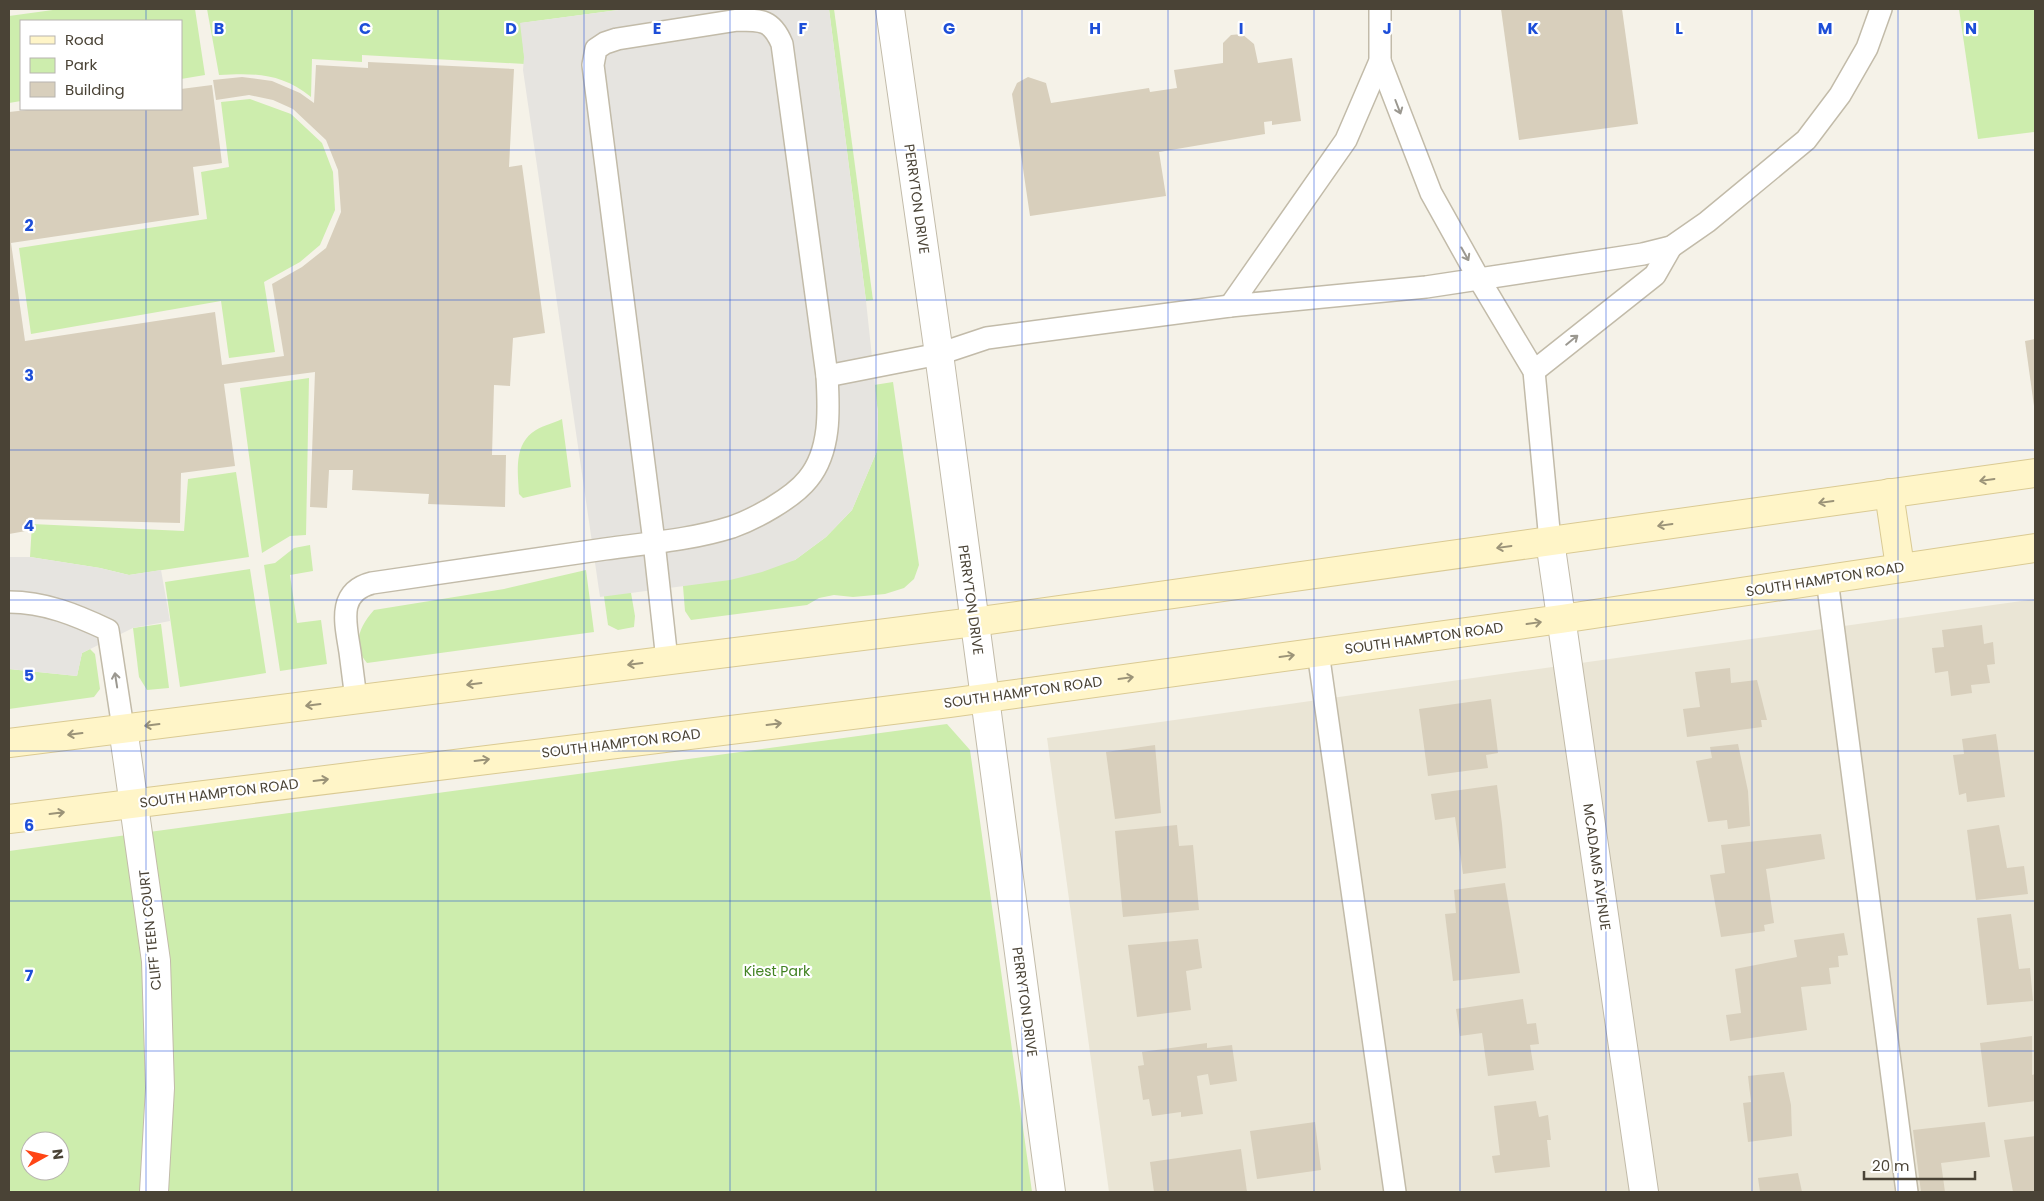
<svg xmlns="http://www.w3.org/2000/svg" width="2044" height="1201" font-family="Poppins,sans-serif">
  <style>
    .residential { fill: #eae5d5 }
    .green { fill: #cdedad; fill-rule: evenodd }
    .parking { fill: #e6e4e0 }
    .building { fill: #d8cfbc }
    .lines { fill: none; stroke-linecap: round; stroke-linejoin: round }
    .lane-casing { stroke: #c2bba9; stroke-width: 24 }
    .street-casing { stroke: #c2bba9; stroke-width: 30 }
    .secondary-casing { stroke: #daca93; stroke-width: 30 }
    .lane { stroke: #fff; stroke-width: 21 }
    .street { stroke: #fff; stroke-width: 28 }
    .secondary { stroke: #fff5c8; stroke-width: 28 }
    .oneway { stroke: #9b9890 }
    .oneway2 { stroke: #9b9378 }
    .grid { fill: none; stroke: #1d4ed8; stroke-width: 1; stroke-opacity: 0.55 }
    .labels { text-anchor: middle; stroke-width: 4.5; stroke-linejoin: round; paint-order: stroke }
    .street-label { font-size: 14px; fill: #4a4336; stroke: #fff }
    .park-label { font-size: 14px; fill: #418222; stroke: #fff }
    .grid-label { font-size: 16px; text-anchor: middle; font-weight: bold; fill: #1d4ed8; stroke: #fff; stroke-width: 4.5; stroke-linejoin: round; paint-order: stroke }
  </style>
  <rect width="100%" height="100%" fill="#f5f2e8"/>
  <path class="residential" d="M2035 599V1192H1109L1047 738Z"/>
  <g class="green">
    <path d="M60 9H195L205 75 181 79V21H21V101L9 103V16Z"/>
    <path d="M207 9H626L521 23 525 64 362 55V62L312 59 311 97C281 73 255 73 219 75Z"/>
    <path d="M829 9H834L873 300 866 301Z"/>
    <path d="M1959 9H2035V132L1978 139Z"/>
    <path d="M250 99 291 114 322 143 333 172 335 210 320 245 300 262 264 282 275 352 229 358 221 301 31 334 19 248 207 219 201 172 229 167 221 102Z"/>
    <path d="M309 378 306 535 290 536 262 553 240 388Z"/>
    <path d="M893 382 919 565 914 579 904 588 885 594 853 597 834 595 819 598 807 605 691 620 685 611 682 574 795 560 826 537 852 510 877 451 878 413 874 385Z"/>
    <path d="M562 419 571 487 523 498 519 494C518 471 513 444 536 430 544 425 554 423 562 419Z"/>
    <path d="M236 472 249 557 129 575 100 568 30 557 32 524 184 531 188 479Z"/>
    <path d="M310 545 313 571 290 575 297 623 321 620 327 664 280 671 264 565 275 563 294 548Z"/>
    <path d="M600 568 630 587 635 616 634 627 618 630 608 625Z"/>
    <path d="M250 569 266 673 180 687 165 582Z"/>
    <path d="M586 570 594 632 367 663C351 644 360 626 374 610L504 589Z"/>
    <path d="M161 624 169 688 147 690 139 677 133 628Z"/>
    <path d="M90 649 95 654 100 689 94 697 9 709V669L77 676 82 653Z"/>
    <path d="M947 724 970 750 1032 1192H9V851ZM30 1141H60V1171H30Z"/>
  </g>
  <g class="parking">
    <path d="M626 9H829L866 301 878 413 877 451 852 510 826 537 795 560 762 572 730 580 600 597 523 70 524 57 520 23Z"/>
    <path d="M9 557H30L100 568 129 575 161 570 170 621 133 628 82 653 77 676 9 669Z"/>
  </g>
  <g class="building">
    <path d="M1501 9H1622L1638 124 1519 140Z"/>
    <path d="M1242 34 1254 44 1258 63 1292 58 1301 121 1272 125V121L1264 122 1265 134 1159 152 1166 196 1030 216 1012 94 1017 83 1028 77 1046 83 1051 103 1149 88 1150 92 1177 88 1174 70 1223 63V43L1231 35Z"/>
    <path d="M368 62 514 69 509 167 522 165 545 333 513 338 510 386 494 385 492 455H506L505 507 428 504 429 494 352 490 353 470H329L327 508 310 507 315 372 224 384 235 466 181 473 180 523 26 519V531L9 534V112L36 109H181V89L212 85 222 163 193 167 199 215 11 243 25 341 215 312 222 365 284 356 272 284 302 267 326 248 341 212 338 170 326 140 293 109 273 100 249 95 216 100 213 80 242 77 272 81 300 93 314 103 316 65 368 68Z"/>
    <path d="M2035 339V406H2034L2025 341Z"/>
    <path d="M1982 625 1984 644 1993 642 1995 664 1987 665 1990 683 1971 685 1972 693 1951 696 1948 671 1935 673 1932 648 1944 647 1942 630Z"/>
    <path d="M1730 668 1731 683 1757 680 1767 720H1761L1762 727 1687 737 1683 709 1700 707 1695 672Z"/>
    <path d="M1491 699 1498 753 1486 755 1488 768 1428 776 1419 709Z"/>
    <path d="M1996 734 2005 797 1967 802 1966 793 1959 795 1953 755 1964 754 1962 739Z"/>
    <path d="M1738 744 1748 791 1750 826 1728 829 1727 820 1708 822 1696 761 1712 758 1710 747Z"/>
    <path d="M1155 745 1161 813 1115 819 1106 752Z"/>
    <path d="M1497 785 1502 824 1506 868 1463 874 1455 817 1435 820 1431 794Z"/>
    <path d="M1177 825 1179 846 1193 845 1199 910 1123 917 1115 831Z"/>
    <path d="M1999 825 2007 868 2024 866 2028 894 1976 900 1967 830Z"/>
    <path d="M1821 834 1825 859 1766 869 1774 923 1764 925 1765 931 1721 937 1710 875 1725 873 1721 845Z"/>
    <path d="M1505 883 1520 973 1453 981 1445 914 1456 913 1454 890Z"/>
    <path d="M2011 914 2019 969 2030 968 2033 1001 1987 1005 1977 918Z"/>
    <path d="M1844 933 1848 955 1838 956 1839 967 1829 968 1831 984 1801 987 1807 1030 1730 1041 1726 1015 1741 1013 1735 969 1797 957 1794 940Z"/>
    <path d="M1198 939 1202 968 1186 971 1191 1010 1137 1017 1128 945Z"/>
    <path d="M1523 999 1527 1024 1536 1023 1539 1044 1530 1045 1534 1070 1488 1076 1482 1033 1460 1036 1456 1009Z"/>
    <path d="M2032 1036V1075L2035 1074V1101L1988 1107 1980 1043Z"/>
    <path d="M1207 1043V1048L1232 1045 1237 1081 1210 1085 1208 1074 1197 1076 1203 1114 1181 1117V1112L1152 1116 1149 1099 1143 1100 1138 1066 1144 1065 1142 1052Z"/>
    <path d="M1784 1072 1791 1105 1792 1136 1748 1142 1743 1103 1751 1102 1748 1076Z"/>
    <path d="M1536 1101 1539 1117 1548 1115 1551 1140H1547L1550 1167 1495 1173 1492 1156 1500 1155 1494 1106Z"/>
    <path d="M1315 1122 1321 1170 1257 1179 1250 1131Z"/>
    <path d="M1985 1122 1990 1157 1941 1163 1945 1192H1921L1913 1130Z"/>
    <path d="M2035 1136V1192H2013L2004 1140Z"/>
    <path d="M1241 1149 1247 1192H1154L1150 1162Z"/>
    <path d="M1798 1173 1802 1192H1760L1758 1178Z"/>
  </g>
  <g class="lines">
    <g class="lane-casing">
      <g id="lane">
        <path d="M1380 9V61L1346 140 1230 306 1426 287 1643 254 1671 247 1707 222 1806 140 1840 95 1867 48 1881 9"/>
        <path d="M1380 61 1431 193 1479 279 1534 371 1550 541"/>
        <path d="M1534 371 1655 275 1671 247"/>
        <path d="M827 376 939 354 987 338 1230 306"/>
        <path d="M1827 579 1907 1192"/>
        <path d="M9 602C45 602 76 615 108 630L123 728"/>
        <path d="M1318 652 1395 1192"/>
        <path d="M356 699C354 683 352 668 350 652 346 625 336 592 372 583 449 572 527 561 605 549 647 543 691 540 732 527 755 519 793 498 808 479 831 451 829 410 827 376L782 44C772 20 762 20 738 20L617 39 605 43 596 49 593 65 654 542 667 660"/>
      </g>
    </g>
    <g class="street-casing">
      <g id="street">
        <path d="M890 9 939 354 1051 1192"/>
        <path d="M1550 541 1644 1192"/>
        <path d="M123 728 156 961 160 1088 154 1192"/>
      </g>
    </g>
    <g class="secondary-casing">
      <g id="secondary">
        <path d="M1889 493 1900 567"/>
        <path d="M9 743 974 622 2035 473"/>
        <path d="M9 819 949 703 1561 619 2035 548"/>
      </g>
    </g>
    <use href="#lane" class="lane"/>
    <use href="#street" class="street"/>
    <use href="#secondary" class="secondary"/>
  </g>
  <defs><path id="oneway-shaft" d="M-6 0H5M1.5-3L5.5 0L1.5 3" fill="none" stroke-width="1.6" stroke-linecap="round" stroke-linejoin="round" transform="scale(1.25)"/></defs>
  <g class="oneway">
    <use href="#oneway-shaft" transform="translate(1398 107) rotate(69)"/>
    <use href="#oneway-shaft" transform="translate(1465 254) rotate(61)"/>
    <use href="#oneway-shaft" transform="translate(1572 340) rotate(-39)"/>
    <use href="#oneway-shaft" transform="translate(116 680) rotate(-99)"/>
  </g>
  <g class="oneway2">
    <use href="#oneway-shaft" transform="translate(1987 480) rotate(172)"/>
    <use href="#oneway-shaft" transform="translate(1826 502) rotate(172)"/>
    <use href="#oneway-shaft" transform="translate(1665 525) rotate(172)"/>
    <use href="#oneway-shaft" transform="translate(1504 547) rotate(172)"/>
    <use href="#oneway-shaft" transform="translate(1534 623) rotate(-8)"/>
    <use href="#oneway-shaft" transform="translate(1287 656) rotate(-8)"/>
    <use href="#oneway-shaft" transform="translate(635 664) rotate(173)"/>
    <use href="#oneway-shaft" transform="translate(1126 678) rotate(-8)"/>
    <use href="#oneway-shaft" transform="translate(474 684) rotate(173)"/>
    <use href="#oneway-shaft" transform="translate(313 705) rotate(173)"/>
    <use href="#oneway-shaft" transform="translate(774 724) rotate(-7)"/>
    <use href="#oneway-shaft" transform="translate(152 725) rotate(173)"/>
    <use href="#oneway-shaft" transform="translate(75 734) rotate(173)"/>
    <use href="#oneway-shaft" transform="translate(482 760) rotate(-7)"/>
    <use href="#oneway-shaft" transform="translate(321 780) rotate(-7)"/>
    <use href="#oneway-shaft" transform="translate(57 813) rotate(-7)"/>
  </g>
  <path class="grid" d="M146 9V21M292 9V1192M438 9V1192M584 9V1192M730 9V1192M876 9V1192M1022 9V1192M1168 9V1192M1314 9V1192M1460 9V1192M1606 9V1192M1752 9V1192M1898 9V1192M146 109V1192M9 150H2035M9 300H2035M9 450H2035M9 600H2035M9 751H2035M9 901H2035M9 1051H2035"/>
  <g class="labels">
    <g class="street-label">
      <text transform="translate(917 199) rotate(82)" y="5">PERRYTON DRIVE</text>
      <text transform="translate(1825 579) rotate(-9)" y="5">SOUTH HAMPTON ROAD</text>
      <text transform="translate(971 600) rotate(82)" y="5">PERRYTON DRIVE</text>
      <text transform="translate(1424 638) rotate(-8)" y="5">SOUTH HAMPTON ROAD</text>
      <text transform="translate(1023 692) rotate(-8)" y="5">SOUTH HAMPTON ROAD</text>
      <text transform="translate(621 743) rotate(-7)" y="5">SOUTH HAMPTON ROAD</text>
      <text transform="translate(219 793) rotate(-7)" y="5">SOUTH HAMPTON ROAD</text>
      <text transform="translate(1597 867) rotate(82)" y="5">MCADAMS AVENUE</text>
      <text transform="translate(150 930) rotate(-96)" y="5">CLIFF TEEN COURT</text>
      <text transform="translate(1025 1002) rotate(82)" y="5">PERRYTON DRIVE</text>
    </g>
    <g class="park-label">
      <text x="777" y="976">Kiest Park</text>
    </g>
  </g>
  <g class="grid-label">
    <text x="219" y="34">B</text>
    <text x="365" y="34">C</text>
    <text x="511" y="34">D</text>
    <text x="657" y="34">E</text>
    <text x="803" y="34">F</text>
    <text x="949" y="34">G</text>
    <text x="1095" y="34">H</text>
    <text x="1241" y="34">I</text>
    <text x="1387" y="34">J</text>
    <text x="1533" y="34">K</text>
    <text x="1679" y="34">L</text>
    <text x="1825" y="34">M</text>
    <text x="1971" y="34">N</text>
    <text x="29" y="231">2</text>
    <text x="29" y="381">3</text>
    <text x="29" y="531">4</text>
    <text x="29" y="681">5</text>
    <text x="29" y="831">6</text>
    <text x="29" y="981">7</text>
  </g>
  <rect width="2044" height="1201" fill="none" stroke="#4a4336" stroke-width="20"/>
  <rect x="20" y="20" width="162" height="90" fill="#ffffff" stroke="#b7b4af"/>
  <rect x="30" y="36" width="25" height="8" fill="#fff5c8" stroke="#b7b4af"/>
  <text x="65" y="45" font-size="15" fill="#4a4336">Road</text>
  <rect x="30" y="58" width="25" height="15" fill="#cdedad" stroke="#b7b4af"/>
  <text x="65" y="70" font-size="15" fill="#4a4336">Park</text>
  <rect x="30" y="82" width="25" height="15" fill="#d8cfbc" stroke="#b7b4af"/>
  <text x="65" y="95" font-size="15" fill="#4a4336">Building</text>
  <g transform="translate(45 1156) rotate(82)"><circle r="24" fill="#ffffff" stroke="#b7b4af"/>
  <path d="M0-4L9 19L0 12L-9 19Z" fill="#ff4515"/>
  <text y="-8" font-size="14" font-weight="bold" text-anchor="middle" fill="#4a4336">N</text>
  </g>
  <path d="M1864 1171v8h111v-8" fill="none" stroke="#4a4336" stroke-width="2.5"/>
  <text x="1872" y="1171" font-size="15" fill="#4a4336" stroke="#ffffff" stroke-width="4" paint-order="stroke">20 m</text>
</svg>
